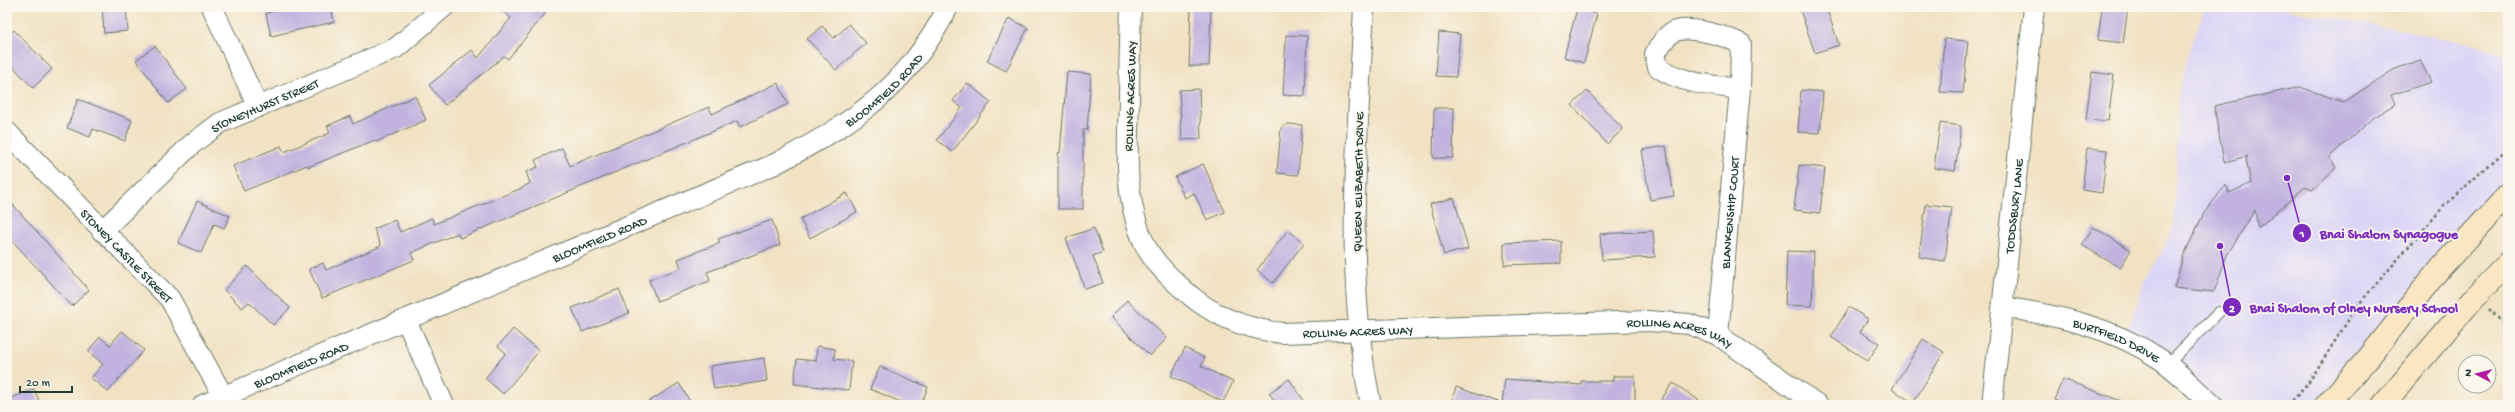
<svg xmlns="http://www.w3.org/2000/svg" width="2515" height="412" font-family="'Gochi Hand',sans-serif">
  <style>
    .built { fill: #dcd6f6 }
    .building { fill: #c1b2df }
    .lines { fill: none; stroke-linecap: round; stroke-linejoin: round }
    .service-casing { stroke: #687766; stroke-width: 12 }
    .minor-casing { stroke: #687766; stroke-width: 22 }
    .secondary-casing { stroke: #687766; stroke-width: 24 }
    .path { stroke: #687766; stroke-width: 2.5; stroke-dasharray: 3 3; stroke-linecap: butt }
    .service { stroke: #fff; stroke-width: 10 }
    .minor { stroke: #fff; stroke-width: 20 }
    .secondary { stroke: #fbe6c4; stroke-width: 22 }
    .labels { text-anchor: middle; stroke-width: 3.5; stroke-linejoin: round; paint-order: stroke }
    .street-label { font-size: 13px; fill: #1f3d34; stroke: #fbf7ec }
    .leader { fill: none; stroke: #7b2cbf; stroke-width: 1.5 }
    .callout-dot { fill: #7b2cbf; stroke: #fbf7ec; stroke-width: 1.5 }
    .mark-label { font-size: 12px; text-anchor: middle; font-weight: bold; fill: #fff }
    .callout-label { font-size: 14px; text-anchor: middle; font-weight: bold; fill: #7b2cbf; stroke: #fbf7ec; stroke-width: 3.5; stroke-linejoin: round; paint-order: stroke }
  </style>
  <rect width="100%" height="100%" fill="#fbf7ec"/>
  <filter id="ink" filterUnits="userSpaceOnUse"><feTurbulence type="fractalNoise" baseFrequency=".025" numOctaves="2"/><feDisplacementMap in="SourceGraphic" scale="8" xChannelSelector="R" yChannelSelector="G"/><feConvolveMatrix kernelMatrix="1 2 1 2 8 2 1 2 1" color-interpolation-filters="sRGB"/></filter>
  <filter id="wash" filterUnits="userSpaceOnUse"><feTurbulence type="fractalNoise" baseFrequency=".012" numOctaves="4" result="noise"/><feDisplacementMap in="SourceGraphic" scale="16" xChannelSelector="R" yChannelSelector="G"/><feGaussianBlur stdDeviation="0.9" result="paint"/><feColorMatrix in="noise" values="0 0 0 0 0 0 0 0 0 0 0 0 0 0 0 0 0 1.4 0 .05"/><feComposite in="paint" operator="in"/></filter>
  <g filter="url(#wash)">
    <rect width="100%" height="100%" fill="#f1e2c4"/>
    <path class="built" d="M2205 7H2274L2479 45 2508 56V195L2326 405H2213L2124 338 2145 282 2174 228 2178 95 2187 57Z"/>
    <g id="blocks">
      <g class="building">
        <path d="M102 7H126L128 31 104 33Z"/>
        <path d="M292 7H331L334 22 271 36 266 13Z"/>
        <path d="M498 7H536L545 14 508 59 504 56 445 105 429 85 472 50 478 58 511 18Z"/>
        <path d="M1191 7H1211L1209 66H1189Z"/>
        <path d="M1799 7H1826L1839 45 1815 53Z"/>
        <path d="M2102 7H2128L2123 43 2098 40Z"/>
        <path d="M1577 9 1597 14 1584 63 1564 57Z"/>
        <path d="M1009 18 1028 28 1006 71 987 61Z"/>
        <path d="M849 24 866 43 836 70 807 39 822 26 834 38Z"/>
        <path d="M14 30 52 69 33 88 7 60V37Z"/>
        <path d="M1439 32 1460 34 1456 77 1436 76Z"/>
        <path d="M1286 35 1307 36 1305 96 1283 95Z"/>
        <path d="M1944 39 1968 41 1963 93 1940 92Z"/>
        <path d="M155 46 187 89 168 103 136 60Z"/>
        <path d="M2420 60 2431 82 2391 95 2395 104 2377 115 2329 157 2336 168 2312 190 2305 187 2258 228 2255 210 2227 255 2214 292 2174 288 2183 257 2204 213 2226 185 2229 193 2251 183 2246 159 2248 156 2224 162 2214 106 2300 87 2344 102 2393 70Z"/>
        <path d="M1067 72 1091 74 1087 130H1083V209H1058V153H1060Z"/>
        <path d="M2092 72 2114 75 2108 121 2086 119Z"/>
        <path d="M778 83 788 104 740 127 737 121 460 238 458 233 411 253 414 260 322 298 309 269 323 263 326 270 381 246 374 229 395 220 400 232 432 218 434 224 522 188 530 183 526 172 538 167 535 160 562 148 570 166 709 107 712 114Z"/>
        <path d="M967 83 991 102 952 152 937 140 962 108 953 101Z"/>
        <path d="M1199 89 1201 139 1182 140 1179 90Z"/>
        <path d="M1801 90 1823 92 1820 133 1798 132Z"/>
        <path d="M1587 91 1623 129 1607 144 1572 105Z"/>
        <path d="M415 96 426 120 376 142 375 140 308 167 307 165 244 191 233 166 281 146 284 152 330 133 327 126 350 116 353 124Z"/>
        <path d="M78 99 132 120 125 141 93 129 90 137 67 128Z"/>
        <path d="M1434 108H1454L1453 158H1433Z"/>
        <path d="M1940 123 1961 126 1955 171 1934 168Z"/>
        <path d="M1288 124 1302 125 1298 175 1277 173 1281 128Z"/>
        <path d="M1666 146 1674 196 1650 200 1642 150Z"/>
        <path d="M2087 148 2107 150 2102 193 2082 190Z"/>
        <path d="M1203 164 1225 212 1207 220 1194 193 1185 198 1175 177Z"/>
        <path d="M1799 165 1825 168 1820 213 1794 210Z"/>
        <path d="M847 193 857 212 810 238 800 219Z"/>
        <path d="M7 198 89 290 72 306 7 235Z"/>
        <path d="M1454 198 1468 249 1444 255 1430 204Z"/>
        <path d="M197 201 230 216 224 228 214 224 201 253 178 243Z"/>
        <path d="M1926 204 1952 207 1945 261 1919 257Z"/>
        <path d="M772 220 780 245 707 272 710 281 657 301 649 280 681 268 678 259 720 243 718 239Z"/>
        <path d="M2093 227 2131 250 2120 268 2082 245Z"/>
        <path d="M1094 228 1103 252 1093 256 1103 283 1085 289 1066 238Z"/>
        <path d="M1288 230 1304 243 1273 283 1257 270Z"/>
        <path d="M1653 231 1655 257 1602 260 1600 234Z"/>
        <path d="M1561 241V263L1504 265V243Z"/>
        <path d="M1787 251 1814 252 1812 306 1785 305Z"/>
        <path d="M247 266 290 308 273 325 249 302 242 308 224 290Z"/>
        <path d="M619 289 629 313 582 332 572 308Z"/>
        <path d="M1127 300 1167 338 1150 356 1111 317Z"/>
        <path d="M1849 307 1868 319 1860 332 1879 343 1868 361 1831 337Z"/>
        <path d="M513 329 539 351 503 394 485 378 506 353 498 346Z"/>
        <path d="M122 331 144 350 108 392 91 378 103 364 88 351 100 337 110 345Z"/>
        <path d="M1923 339 1944 352 1913 403 1892 389Z"/>
        <path d="M817 346 835 349 834 359 852 361 849 390 794 384 797 359 816 361Z"/>
        <path d="M1185 348 1205 358 1201 366 1233 382 1223 402 1171 376Z"/>
        <path d="M764 358 767 381 714 389 710 366Z"/>
        <path d="M880 367 928 387 921 405H908L870 389Z"/>
        <path d="M1613 376H1635V404H1502L1505 379 1581 385V381H1613Z"/>
        <path d="M1289 379 1307 405H1278L1269 393Z"/>
        <path d="M2063 379 2129 404V405H2067L2054 400Z"/>
        <path d="M679 383 692 405H643Z"/>
        <path d="M1673 383 1706 405H1657Z"/>
        <path d="M1456 387 1501 403V405H1450Z"/>
        <path d="M34 389 41 405H7V400Z"/>
      </g>
    </g>
  </g>
  <g filter="url(#ink)">
    <use href="#blocks" fill-opacity="0" stroke="#687766" stroke-width="1"/>
    <g class="lines">
      <g class="service-casing">
        <path id="service" d="M2167 365 2219 312"/>
      </g>
      <g class="minor-casing">
        <g id="minor">
          <path d="M212 7 258 107"/>
          <path id="s1" d="M1131 7C1130 39 1129 72 1129 104 1127 153 1124 202 1146 247 1155 263 1170 278 1184 290 1211 315 1245 329 1282 333L1648 321 1689 324 1718 335 1818 405"/>
          <path d="M1364 7C1358 139 1343 275 1371 405"/>
          <path id="s2" d="M7 132 170 299 223 396"/>
          <path id="s3" d="M102 231 192 144 220 123 396 48 444 7"/>
          <path id="s4" d="M2004 307C2059 316 2112 327 2160 359 2179 372 2196 390 2213 405"/>
          <path d="M406 320 444 405"/>
          <path id="s5" d="M1718 335 1740 89 1741 44C1726 36 1692 26 1675 31 1665 35 1660 46 1655 54L1658 67C1682 84 1711 85 1740 89"/>
          <path id="s6" d="M203 405 775 164C853 123 907 88 948 7"/>
          <path id="s7" d="M1992 405 2034 7"/>
        </g>
      </g>
      <g class="secondary-casing">
        <g id="secondary">
          <path d="M2326 405 2369 357 2441 267 2508 195"/>
          <path d="M2383 405 2473 299 2508 263"/>
        </g>
      </g>
      <g class="path">
        <path d="M2489 309 2508 328"/>
        <path d="M2288 405 2307 385 2358 305 2445 205 2508 148"/>
      </g>
      <use href="#service" class="service"/>
      <use href="#minor" class="minor"/>
      <use href="#secondary" class="secondary"/>
    </g>
  </g>
  <g class="labels">
    <g class="street-label">
      <text dy="5" stroke="none"><textPath href="#s6" startOffset="753">BLOOMFIELD ROAD</textPath></text>
      <text transform="translate(1129 96) rotate(-88)" y="5">ROLLING ACRES WAY</text>
      <text dy="5" stroke="none"><textPath href="#s3" startOffset="208">STONEYHURST STREET</textPath></text>
      <text transform="translate(1357 182) rotate(-89)" y="5">QUEEN ELIZABETH DRIVE</text>
      <text dy="5" stroke="none"><textPath href="#s7" startOffset="200">TODDSBURY LANE</textPath></text>
      <text dy="5" stroke="none"><textPath href="#s5" startOffset="123">BLANKENSHIP COURT</textPath></text>
      <text dy="5" stroke="none"><textPath href="#s6" startOffset="430">BLOOMFIELD ROAD</textPath></text>
      <text dy="5" stroke="none"><textPath href="#s2" startOffset="172">STONEY CASTLE STREET</textPath></text>
      <text dy="5" stroke="none"><textPath href="#s1" startOffset="485">ROLLING ACRES WAY</textPath></text>
      <text dy="5" stroke="none"><textPath href="#s1" startOffset="809">ROLLING ACRES WAY</textPath></text>
      <text dy="5" stroke="none"><textPath href="#s4" startOffset="118">BURTFIELD DRIVE</textPath></text>
      <text dy="5" stroke="none"><textPath href="#s6" startOffset="106">BLOOMFIELD ROAD</textPath></text>
    </g>
  </g>
  <path class="leader" d="M2287 178L2302 233M2220 246L2232 307"/>
  <g class="callout-dot">
    <circle cx="2287" cy="178" r="4"/>
    <circle cx="2220" cy="246" r="4"/>
    <circle cx="2302" cy="233" r="10"/>
    <circle cx="2232" cy="307" r="10"/>
  </g>
  <g class="mark-label">
    <text x="2302" y="237">1</text>
    <text x="2232" y="312">2</text>
  </g>
  <g class="callout-label">
    <text x="2389" y="238">Bnai Shalom Synagogue</text>
    <text x="2354" y="312">Bnai Shalom of Olney Nursery School</text>
  </g>
  <rect width="2515" height="412" fill="none" stroke="#fbf7ec" stroke-width="24"/>
  <g transform="translate(2477 374) rotate(277)"><circle r="19" fill="#fbf7ec" stroke="#a3ada2"/>
  <path d="M0-3L7 15L0 10L-7 15Z" fill="#b5179e"/>
  <text y="-6" font-size="11" font-weight="bold" text-anchor="middle" fill="#1f3d34">N</text>
  </g>
  <path d="M20 386v6h52v-6" fill="none" stroke="#1f3d34" stroke-width="2"/>
  <text x="26" y="386" font-size="12" fill="#1f3d34" stroke="#fbf7ec" stroke-width="3" paint-order="stroke">20 m</text>
</svg>
